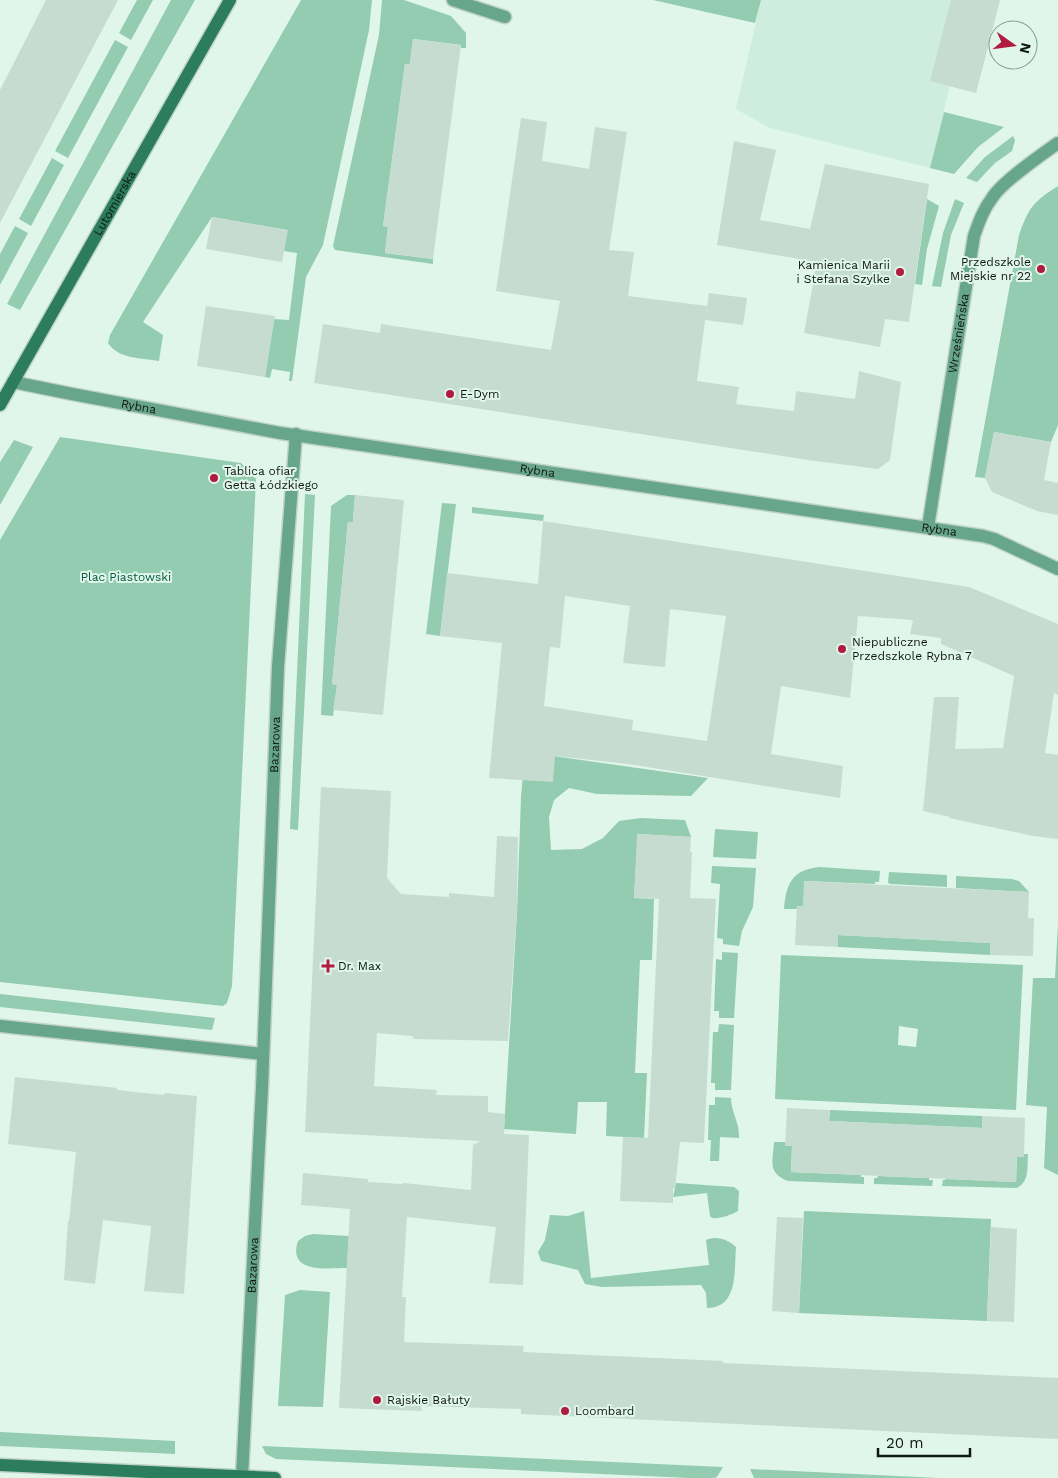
<svg xmlns="http://www.w3.org/2000/svg" width="1058" height="1478" viewBox="0 0 1058 1478" font-family="'Work Sans',sans-serif">
<style>
.built{fill:#cfedde}
.green{fill:#93ccb1;fill-rule:evenodd}
.building{fill:#c6dcd1;fill-rule:evenodd}
.lines{fill:none;stroke-linecap:round;stroke-linejoin:round}
.minor-casing{stroke:#bfd2c8;stroke-width:15}
.secondary-casing{stroke:#bfd2c8;stroke-width:15}
.minor{stroke:#67a68a;stroke-width:12}
.secondary{stroke:#2b7d5e;stroke-width:12}
.poi-dot{fill:#af1c40;stroke:#e0f6eb;stroke-width:2}
.labels{text-anchor:middle;stroke-width:4;stroke-linejoin:round;paint-order:stroke}
.street-label{font-size:12px;fill:#0f1713;stroke:#e0f6eb}
.poi-label{font-size:12px;fill:#0f1713;stroke:#e0f6eb;text-anchor:start}
.park-label{font-size:12px;fill:#04583e;stroke:#e0f6eb}
</style>
<rect width="100%" height="100%" fill="#e0f6eb"/>
<!-- built -->
<polygon class="built" points="761,0 1000,0 976,93 950,86 930,168 770,128 736,109"/>
<!-- green -->
<g class="green">
<polygon points="137,0 153,0 131,40 119,33"/>
<polygon points="171,0 195,0 20,310 7,304"/>
<path d="M 301,0 L 372,0 L 369,30 L 323,245 L 306,277 L 292,381 L 289,381 L 290,372 L 272,369 L 270,378 L 265,377 L 274,319 L 289,320 L 297,253 L 284,251 L 287,230 L 212,217 L 143,322 L 163,335 L 159,361 C 142,358 118,359 108,343 L 110,335 Z"/>
<polygon points="382,0 404,0 451,16 466,33 466,48 461,48 461,45 413,39 410,64 405,64 383,226 388,227 385,253 433,259 433,264 335,250 333,246 379,35"/>
<polygon points="653,0 761,0 755,23"/>
<polygon points="115,40 128,47 68,158 55,151"/>
<polygon points="944,112 1004,127 978,147 954,174 930,168"/>
<polygon points="1013,136 1015,140 1012,151 995,163 977,182 966,178 985,157"/>
<polygon points="52,158 64,165 31,226 19,219"/>
<path d="M 1058,186 L 1058,425 L 1051,442 L 994,432 L 985,478 L 975,477 L 1019,235 C 1029,207 1033,202 1058,186 Z"/>
<polygon points="927,199 939,206 927,249 922,285 915,284"/>
<polygon points="955,199 964,203 951,235 941,287 932,286 943,233"/>
<polygon points="15,226 28,233 0,285 0,254"/>
<polygon points="60,437 241,463 256,479 232,986 227,1003 223,1006 0,982 0,540"/>
<polygon points="14,440 33,447 0,505 0,462"/>
<polygon points="305,494 315,495 298,830 290,829"/>
<polygon points="347,495 355,495 353,522 348,522 332,684 337,685 333,716 321,715 331,506"/>
<polygon points="442,503 456,504 440,636 426,634"/>
<polygon points="472,507 544,515 543,521 472,513"/>
<polygon points="525,752 708,778 691,796 597,794 569,788 554,800 549,817 551,850 582,849 603,838 619,821 641,818 685,820 691,837 638,834 634,898 654,899 652,960 640,960 635,1073 647,1073 644,1138 606,1136 607,1102 578,1102 576,1134 504,1129 517,912 521,797"/>
<polygon points="715,829 758,832 756,859 713,857"/>
<polygon points="712,866 756,868 753,907 742,931 739,946 723,944 723,939 717,938 720,884 711,883"/>
<path d="M 819,867 L 880,871 L 879,882 L 875,882 L 875,884 L 805,881 L 803,906 L 797,906 L 797,909 L 784,909 C 786,884 792,870 819,867 Z"/>
<polygon points="889,872 947,875 947,887 891,884 888,883"/>
<polygon points="956,876 1012,879 1019,881 1029,892 956,888"/>
<polygon points="1058,924 1058,1175 1044,1168 1047,1107 1026,1105 1033,978 1055,978"/>
<polygon points="838,935 990,943 990,955 838,947"/>
<polygon points="722,952 738,953 734,1018 719,1018 719,1011 714,1011 716,959 722,960"/>
<path d="M 781,955 L 1023,965 L 1016,1110 L 775,1099 ZM 899,1026 L 918,1029 L 916,1047 L 898,1045 Z"/>
<polygon points="0,994 215,1018 212,1030 0,1007"/>
<polygon points="719,1024 734,1025 731,1090 715,1090 715,1083 711,1083 713,1032 718,1032"/>
<path d="M 715,1097 L 731,1098 C 731,1112 740,1123 739,1138 L 720,1137 L 719,1161 L 710,1161 L 711,1140 L 708,1140 L 709,1105 L 715,1105 Z"/>
<polygon points="830,1110 982,1116 982,1128 829,1121"/>
<path d="M 774,1142 L 786,1142 L 786,1146 L 792,1146 L 791,1172 L 861,1175 L 861,1177 L 864,1177 L 864,1184 L 788,1181 C 767,1173 773,1161 774,1142 Z"/>
<path d="M 1024,1154 L 1028,1154 C 1027,1166 1030,1183 1016,1188 L 942,1186 L 943,1180 L 945,1180 L 946,1179 L 1016,1182 L 1017,1157 Z"/>
<polygon points="878,1176 929,1178 929,1180 933,1180 932,1186 874,1184 874,1178 877,1178"/>
<path d="M 676,1183 L 734,1187 L 739,1191 L 738,1211 C 731,1215 720,1219 712,1218 L 710,1216 L 707,1193 L 673,1197 Z"/>
<path d="M 584,1211 L 591,1278 L 709,1265 L 706,1240 C 717,1235 729,1240 736,1247 C 734,1269 739,1308 707,1308 L 706,1293 L 701,1285 L 602,1287 L 585,1284 L 578,1270 L 541,1261 L 538,1252 L 545,1240 L 550,1215 L 568,1216 Z"/>
<polygon points="804,1211 991,1219 987,1321 799,1313"/>
<path d="M 313,1234 L 349,1236 L 347,1268 C 328,1268 287,1274 298,1241 L 305,1236 Z"/>
<polygon points="300,1290 330,1292 323,1407 278,1406 285,1295"/>
<polygon points="0,1432 175,1441 175,1454 0,1446"/>
<polygon points="262,1446 723,1467 717,1477 714,1478 689,1478 276,1459 266,1454"/>
<polygon points="750,1469 939,1478 754,1478"/>
</g>
<!-- building -->
<g class="building">
<polygon points="46,0 118,0 0,223 0,90"/>
<polygon points="951,0 1000,0 976,93 930,81"/>
<polygon points="413,39 461,45 433,259 385,253 388,227 383,226 405,64 410,64"/>
<polygon points="521,118 547,122 542,161 589,169 595,127 627,132 609,250 634,252 628,296 707,306 697,381 739,387 736,404 794,411 796,391 855,399 859,371 901,382 890,460 878,469 808,460 314,383 323,324 380,333 381,324 551,350 560,301 496,291"/>
<polygon points="734,141 776,150 760,220 810,229 825,164 929,184 909,322 885,319 880,347 804,333 817,262 717,245"/>
<polygon points="212,217 288,230 282,262 206,249"/>
<polygon points="709,293 747,298 743,325 705,320"/>
<polygon points="206,306 275,316 265,377 197,366"/>
<polygon points="994,432 1051,442 1044,480 1058,483 1058,515 1037,511 992,492 985,478"/>
<polygon points="355,495 404,500 383,715 333,710 337,685 332,684 348,522 353,522"/>
<path d="M 543,521 L 969,587 L 1058,624 L 1058,695 L 1054,693 L 1045,753 L 1058,755 L 1058,839 L 1033,836 L 949,818 L 950,817 L 923,811 L 934,697 L 959,697 L 955,749 L 1003,748 L 1014,676 L 941,644 L 941,638 L 910,634 L 913,620 L 858,616 L 850,698 L 781,686 L 771,754 L 843,766 L 840,798 L 628,764 L 555,756 L 553,782 L 489,778 L 502,643 L 440,636 L 447,573 L 538,584 ZM 565,596 L 630,606 L 623,663 L 665,667 L 670,609 L 726,616 L 707,741 L 632,730 L 633,720 L 544,706 L 550,647 L 560,648 Z"/>
<polygon points="321,787 391,791 387,878 401,894 449,897 449,893 494,897 497,836 518,837 517,910 508,1041 414,1039 412,1036 377,1033 374,1086 437,1090 436,1095 488,1096 488,1112 505,1114 504,1134 529,1135 523,1285 489,1283 496,1227 407,1217 402,1297 406,1297 404,1342 524,1346 523,1352 723,1361 723,1363 1058,1378 1058,1439 521,1414 521,1409 421,1406 422,1411 339,1408 350,1209 301,1205 303,1173 368,1179 368,1182 402,1184 404,1183 471,1190 473,1145 480,1141 305,1132"/>
<polygon points="637,834 691,837 690,852 692,852 690,898 716,899 704,1143 680,1142 675,1188 673,1188 673,1203 620,1201 623,1137 648,1138 659,899 634,898"/>
<polygon points="804,881 1029,892 1028,918 1034,918 1033,956 990,955 990,943 838,935 838,947 795,945 797,906 803,906"/>
<polygon points="15,1077 117,1088 117,1090 164,1095 165,1093 197,1096 184,1294 144,1291 151,1226 103,1220 95,1284 64,1280 68,1221 69,1221 76,1152 8,1144"/>
<polygon points="787,1108 830,1110 829,1121 982,1128 982,1116 1025,1118 1024,1157 1017,1157 1016,1182 791,1172 792,1146 785,1146"/>
<polygon points="777,1217 803,1218 799,1313 772,1311"/>
<polygon points="991,1227 1017,1229 1014,1322 987,1321"/>
</g>
<g class="lines">
<!-- minor casing -->
<g class="minor-casing">
<g id="minor">
<polyline points="453,0 505,17"/>
<path id="s1" d="M 13,382 L 72,394 L 280,433 L 983,536 L 994,539 L 1058,569"/>
<path id="s2" d="M 928,527 L 974,236 C 979,222 983,210 992,198 C 1003,181 1041,155 1058,143"/>
<polyline points="0,1026 263,1054"/>
<path id="s3" d="M 242,1476 L 262,1088 L 278,667 L 296,434"/>
</g>
</g>
<!-- secondary casing -->
<g class="secondary-casing">
<g id="secondary">
<path id="s4" d="M 0,405 L 230,0"/>
<polyline points="0,1465 275,1478"/>
</g>
</g>
<!-- minor -->
<use href="#minor" class="minor"/>
<!-- secondary -->
<use href="#secondary" class="secondary"/>
</g>
<!-- markers -->
<g class="poi-dot">
<circle cx="1041" cy="269" r="5"/>
<circle cx="900" cy="272" r="5"/>
<circle cx="450" cy="394" r="5"/>
<circle cx="214" cy="478" r="5"/>
<circle cx="842" cy="649" r="5"/>
<path d="M325.5 958.5h5v5h5v5h-5v5h-5v-5h-5v-5h5z"/>
<circle cx="377" cy="1400" r="5"/>
<circle cx="565" cy="1411" r="5"/>
</g>
<g class="labels">
<!-- street labels -->
<g class="street-label">
<text dy="4" stroke="none"><textPath href="#s4" startOffset="232">Lutomierska</textPath></text>
<text dy="4" stroke="none"><textPath href="#s2" startOffset="196">Wrześnieńska</textPath></text>
<text dy="4" stroke="none"><textPath href="#s1" startOffset="128">Rybna</textPath></text>
<text dy="4" stroke="none"><textPath href="#s1" startOffset="532">Rybna</textPath></text>
<text dy="4" stroke="none"><textPath href="#s1" startOffset="938">Rybna</textPath></text>
<text dy="4" stroke="none"><textPath href="#s3" startOffset="732">Bazarowa</textPath></text>
<text dy="4" stroke="none"><textPath href="#s3" startOffset="211">Bazarowa</textPath></text>
</g>
<!-- poi labels -->
<g class="poi-label">
<text x="1031" y="266" text-anchor="end">Przedszkole<tspan x="1031" dy="14">Miejskie nr 22</tspan></text>
<text x="890" y="269" text-anchor="end">Kamienica Marii<tspan x="890" dy="14">i Stefana Szylke</tspan></text>
<text x="460" y="398">E-Dym</text>
<text x="224" y="475">Tablica ofiar<tspan x="224" dy="14">Getta Łódzkiego</tspan></text>
<text x="852" y="646">Niepubliczne<tspan x="852" dy="14">Przedszkole Rybna 7</tspan></text>
<text x="338" y="970">Dr. Max</text>
<text x="387" y="1404">Rajskie Bałuty</text>
<text x="575" y="1415">Loombard</text>
</g>
<!-- park labels -->
<g class="park-label">
<text x="126" y="581">Plac Piastowski</text>
</g>
</g>
<!-- north arrow -->
<g transform="translate(1013 45) rotate(104)"><circle r="24" fill="#e0f6eb" stroke="#8c9d95"/>
<path d="M0-4L9 19L0 12L-9 19Z" fill="#af1c40"/>
<text y="-8" font-size="14" font-weight="bold" text-anchor="middle" fill="#0f1713">N</text>
</g>
<!-- scale -->
<path d="M878 1448v8h92v-8" fill="none" stroke="#0f1713" stroke-width="2.5"/>
<text x="886" y="1448" font-size="15" fill="#0f1713" stroke="#e0f6eb" stroke-width="4" paint-order="stroke">20 m</text>
</svg>
